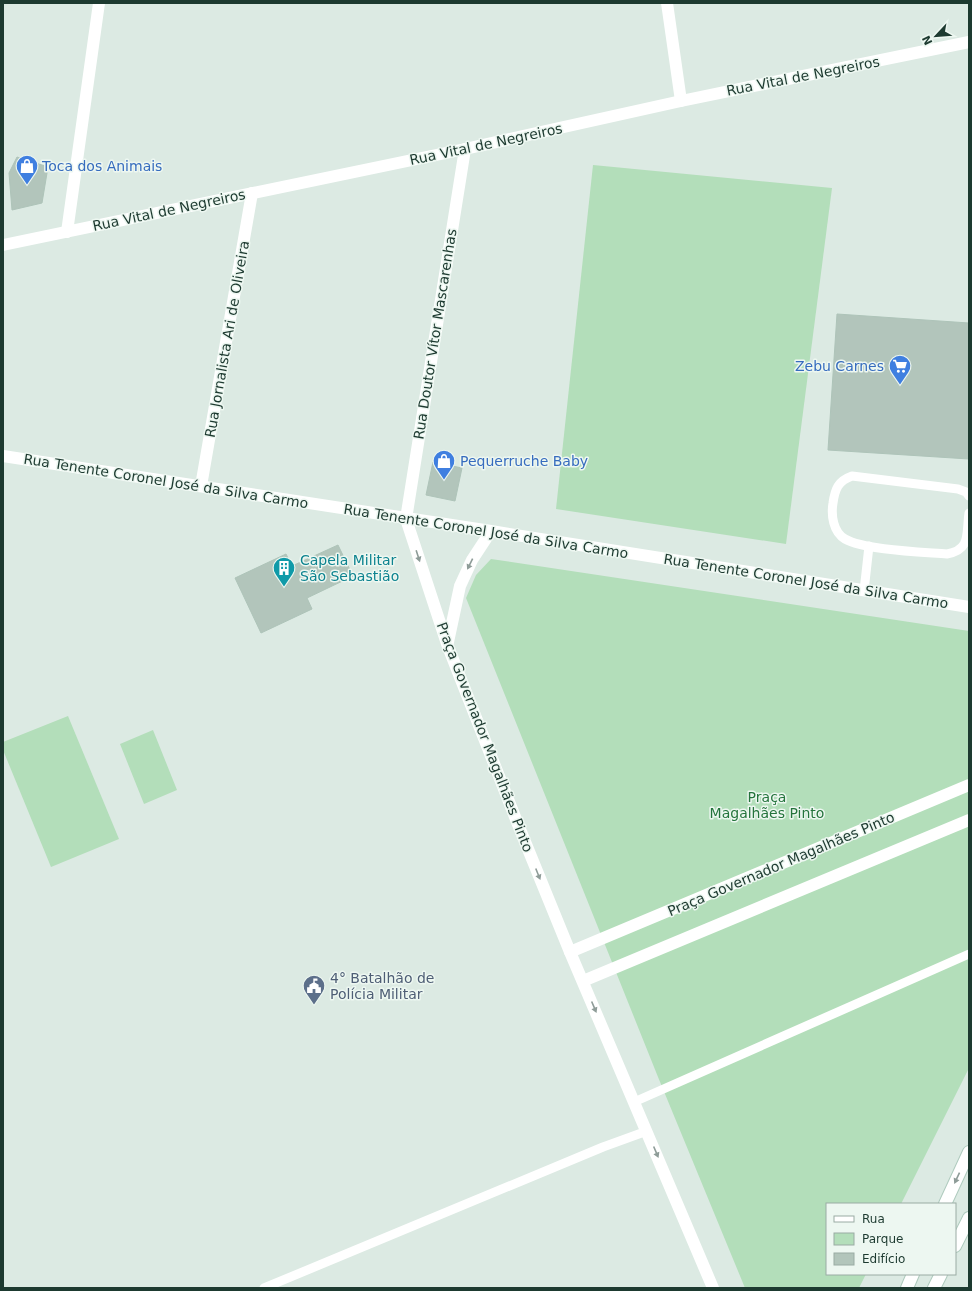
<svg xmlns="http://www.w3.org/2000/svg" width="972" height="1291" viewBox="0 0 972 1291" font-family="'DejaVu Sans',sans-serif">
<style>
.green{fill:#b3deba}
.building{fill:#b2c5bb;stroke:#aec4b9}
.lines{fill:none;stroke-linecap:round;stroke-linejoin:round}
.secondary-casing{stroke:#afcbbe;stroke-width:14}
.lane{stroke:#fff;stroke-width:9}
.street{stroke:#fff;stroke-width:12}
.secondary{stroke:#fff;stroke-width:12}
.oneway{fill:#8e9c98}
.labels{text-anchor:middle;stroke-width:3;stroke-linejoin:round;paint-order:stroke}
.street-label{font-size:14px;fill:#1d3a30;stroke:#edf7f1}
.shop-label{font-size:14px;fill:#366cbe;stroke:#edf7f1;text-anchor:start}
.culture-label{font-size:14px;fill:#0d838f;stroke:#edf7f1;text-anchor:start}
.park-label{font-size:14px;fill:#24743c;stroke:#edf7f1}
.service-label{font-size:14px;fill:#4e5e75;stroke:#edf7f1;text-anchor:start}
</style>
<rect width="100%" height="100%" fill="#dceae3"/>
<!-- green -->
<g class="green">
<polygon points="593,165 832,188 786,544 556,509"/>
<polygon points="491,559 969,631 969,1068 901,1204 827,1204 827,1274 866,1274 859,1288 745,1288 658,1077 466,598 476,575"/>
<polygon points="68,716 119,839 51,867 3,750 3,742"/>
<polygon points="153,730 177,790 144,804 120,744"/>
</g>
<!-- building -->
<g class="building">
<polygon points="17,157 48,167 42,203 12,210 9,173"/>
<polygon points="837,314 969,323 969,459 828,450"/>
<polygon points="433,462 462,468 455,501 426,495"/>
<polygon points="338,545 353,576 307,598 312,609 261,633 235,578 286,554 292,566"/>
</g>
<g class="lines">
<!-- secondary casing -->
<g class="secondary-casing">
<g id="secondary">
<polyline points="945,1204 969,1152"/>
<polyline points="955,1246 969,1218"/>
<polyline points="907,1288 913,1274"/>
<polyline points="934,1288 941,1274"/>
</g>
</g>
<!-- lane -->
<g class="lane">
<path d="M 969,496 L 966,492 L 958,489 L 852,476 C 838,481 835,489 833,503 C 831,515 833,532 845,539 C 864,550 923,552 947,554 C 971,550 966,534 969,513"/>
<polyline points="864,591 869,546"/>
<polyline points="634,1102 969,954"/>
<polyline points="264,1288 603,1147 647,1131"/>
</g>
<!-- street -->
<g class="street">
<polyline points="667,3 681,101"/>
<polyline points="465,149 406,519 447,644 517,822 570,952 713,1288"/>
<polyline points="67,232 99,3"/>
<polyline points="3,245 465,149 681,101 969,42"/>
<polyline points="3,456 491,531 969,607"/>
<polyline points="201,486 252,193"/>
<polyline points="448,642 460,586 472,560 491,531"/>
<polyline points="570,952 969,785"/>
<polyline points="583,981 969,820"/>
</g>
<!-- secondary -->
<use href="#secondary" class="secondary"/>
</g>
<!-- one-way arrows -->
<defs><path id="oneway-solid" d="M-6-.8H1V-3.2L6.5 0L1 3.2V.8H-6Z"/></defs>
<g class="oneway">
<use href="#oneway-solid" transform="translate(418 556) rotate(72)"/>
<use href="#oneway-solid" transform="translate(470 564) rotate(116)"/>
<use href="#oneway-solid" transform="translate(538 874) rotate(68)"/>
<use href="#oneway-solid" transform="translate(594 1007) rotate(67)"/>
<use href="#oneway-solid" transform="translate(656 1152) rotate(67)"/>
<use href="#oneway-solid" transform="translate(957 1178) rotate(115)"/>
</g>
<!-- icons -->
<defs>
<g id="shop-pin" transform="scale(1.15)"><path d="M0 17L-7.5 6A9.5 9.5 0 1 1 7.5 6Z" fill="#3f7fe0" stroke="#edf7f1"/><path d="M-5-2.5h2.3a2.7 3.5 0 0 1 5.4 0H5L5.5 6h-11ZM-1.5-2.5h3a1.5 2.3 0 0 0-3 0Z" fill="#fff"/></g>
<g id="supermarket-pin" transform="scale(1.15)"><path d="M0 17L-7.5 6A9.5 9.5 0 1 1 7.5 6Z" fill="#3f7fe0" stroke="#edf7f1"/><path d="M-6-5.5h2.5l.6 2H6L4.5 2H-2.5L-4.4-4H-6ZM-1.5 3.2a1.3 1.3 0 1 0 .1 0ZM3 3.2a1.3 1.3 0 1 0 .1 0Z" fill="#fff"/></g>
<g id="building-pin" transform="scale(1.15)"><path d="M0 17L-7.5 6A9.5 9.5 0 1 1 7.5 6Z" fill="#0f9aa8" stroke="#edf7f1"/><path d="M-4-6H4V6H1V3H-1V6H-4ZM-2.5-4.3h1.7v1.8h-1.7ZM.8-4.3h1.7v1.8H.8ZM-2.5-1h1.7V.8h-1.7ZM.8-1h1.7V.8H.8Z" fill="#fff"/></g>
<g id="civic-pin" transform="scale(1.15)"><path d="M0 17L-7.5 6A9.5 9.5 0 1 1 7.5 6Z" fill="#5c6f8a" stroke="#edf7f1"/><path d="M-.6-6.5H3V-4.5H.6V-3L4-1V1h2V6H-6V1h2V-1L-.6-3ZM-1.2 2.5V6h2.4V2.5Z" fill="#fff"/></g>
</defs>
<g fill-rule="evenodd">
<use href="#shop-pin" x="27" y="166"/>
<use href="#supermarket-pin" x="900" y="366"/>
<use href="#shop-pin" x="444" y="461"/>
<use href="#building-pin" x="284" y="568"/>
<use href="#civic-pin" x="314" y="986"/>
</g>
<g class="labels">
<!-- street labels -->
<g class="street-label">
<text transform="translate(803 76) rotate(-11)" y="5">Rua Vital de Negreiros</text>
<text transform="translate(486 144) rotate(-12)" y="5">Rua Vital de Negreiros</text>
<text transform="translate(169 210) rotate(-12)" y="5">Rua Vital de Negreiros</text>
<text transform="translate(435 334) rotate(-81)" y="5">Rua Doutor Vítor Mascarenhas</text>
<text transform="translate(227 339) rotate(-80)" y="5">Rua Jornalista Ari de Oliveira</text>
<text transform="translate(166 481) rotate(9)" y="5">Rua Tenente Coronel José da Silva Carmo</text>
<text transform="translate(486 531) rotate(9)" y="5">Rua Tenente Coronel José da Silva Carmo</text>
<text transform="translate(806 581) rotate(9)" y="5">Rua Tenente Coronel José da Silva Carmo</text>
<text transform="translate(485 737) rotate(69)" y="5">Praça Governador Magalhães Pinto</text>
<text transform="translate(781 864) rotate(-23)" y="5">Praça Governador Magalhães Pinto</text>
</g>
<!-- shop labels -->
<g class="shop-label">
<text x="42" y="171">Toca dos Animais</text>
<text x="884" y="371" text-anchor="end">Zebu Carnes</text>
<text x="460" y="466">Pequerruche Baby</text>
</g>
<!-- culture labels -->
<g class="culture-label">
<text x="300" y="565">Capela Militar<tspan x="300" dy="16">São Sebastião</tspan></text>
</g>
<!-- park labels -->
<g class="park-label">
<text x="767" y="802">Praça<tspan x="767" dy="16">Magalhães Pinto</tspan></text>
</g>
<!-- service labels -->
<g class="service-label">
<text x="330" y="983">4° Batalhão de<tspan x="330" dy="16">Polícia Militar</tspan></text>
</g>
</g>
<!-- border -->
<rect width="972" height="1291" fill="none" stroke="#1d3a30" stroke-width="8"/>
<!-- legend -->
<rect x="826" y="1203" width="130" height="72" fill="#edf7f1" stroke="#9aaba4"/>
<rect x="834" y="1216" width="20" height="6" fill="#ffffff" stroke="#9aaba4"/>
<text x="862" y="1223" font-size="12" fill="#1d3a30">Rua</text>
<rect x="834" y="1233" width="20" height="12" fill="#b3deba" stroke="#9aaba4"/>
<text x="862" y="1243" font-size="12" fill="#1d3a30">Parque</text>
<rect x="834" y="1253" width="20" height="12" fill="#b2c5bb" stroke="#9aaba4"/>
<text x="862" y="1263" font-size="12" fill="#1d3a30">Edifício</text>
<!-- north arrow -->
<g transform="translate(936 36) rotate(244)" stroke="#edf7f1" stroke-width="3" paint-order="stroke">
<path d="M0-3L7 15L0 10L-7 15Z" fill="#1d3a30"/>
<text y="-6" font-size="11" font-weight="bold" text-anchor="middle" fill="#1d3a30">N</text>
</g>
</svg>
